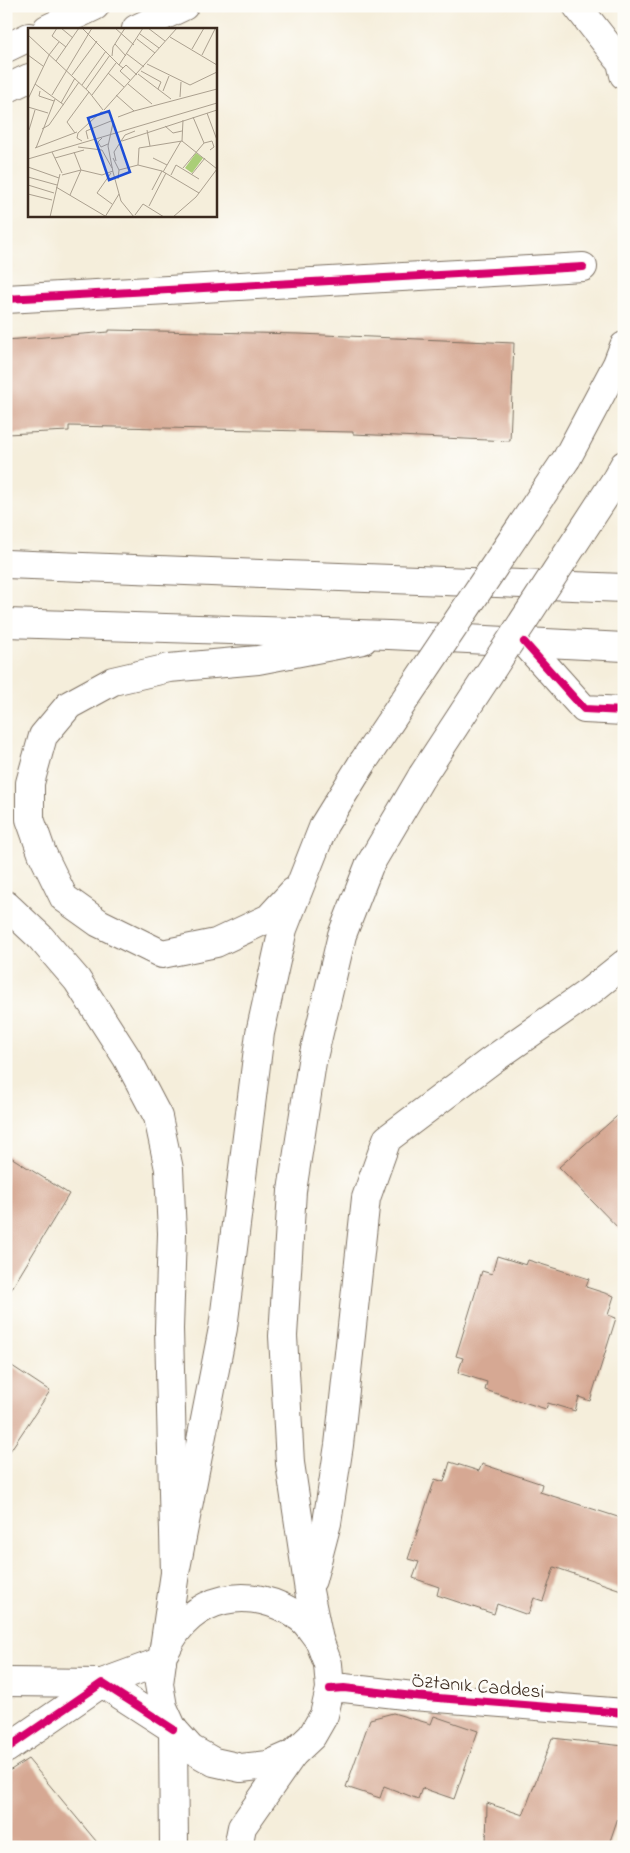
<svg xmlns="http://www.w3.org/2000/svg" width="630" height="1853" viewBox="0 0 630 1853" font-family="'Indie Flower',sans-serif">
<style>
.building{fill:#d6a893}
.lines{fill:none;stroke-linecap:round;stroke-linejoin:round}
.street-casing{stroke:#7c6f60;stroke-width:30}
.primary-casing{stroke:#7c6f60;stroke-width:30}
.highway-casing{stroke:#7c6f60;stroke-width:30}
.street{stroke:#fff;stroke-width:28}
.primary{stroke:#fff;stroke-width:28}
.highway{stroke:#fff;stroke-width:28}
.primary-bridge-casing{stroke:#7c6f60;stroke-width:30;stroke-linecap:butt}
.primary-bridge{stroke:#fff;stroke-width:28}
.cycleway-casing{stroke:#fdfcf7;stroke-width:11}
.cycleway{stroke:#d6006c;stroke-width:8}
.labels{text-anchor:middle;stroke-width:5;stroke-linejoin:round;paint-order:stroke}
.street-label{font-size:20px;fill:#3b2a1e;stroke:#fdfcf7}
.inset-road{fill:none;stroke:#aba08f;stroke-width:1}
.view{fill:#1d4ed8;fill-opacity:0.15;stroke:#1d4ed8;stroke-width:2.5}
.inset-edge{fill:none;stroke:#3b2a1e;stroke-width:2.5}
</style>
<rect width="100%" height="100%" fill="#fdfcf7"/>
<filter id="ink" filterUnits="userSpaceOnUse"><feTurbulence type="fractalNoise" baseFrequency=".02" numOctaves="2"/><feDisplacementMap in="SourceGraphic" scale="10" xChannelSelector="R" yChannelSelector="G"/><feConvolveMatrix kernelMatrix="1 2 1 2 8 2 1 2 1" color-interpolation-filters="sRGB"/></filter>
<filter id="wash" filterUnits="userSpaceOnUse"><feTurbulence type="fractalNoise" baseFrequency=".0096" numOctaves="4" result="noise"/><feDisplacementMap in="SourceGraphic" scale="20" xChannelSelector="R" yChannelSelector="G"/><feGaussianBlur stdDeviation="1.12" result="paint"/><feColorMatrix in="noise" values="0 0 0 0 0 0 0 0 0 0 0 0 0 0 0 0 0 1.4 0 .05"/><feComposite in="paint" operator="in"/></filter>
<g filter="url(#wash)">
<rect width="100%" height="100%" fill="#f5eedb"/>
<g id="blocks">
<!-- building -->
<g class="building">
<polygon points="109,330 300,334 514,343 510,441 353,434 353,432 69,426 69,431 6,434 6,340 109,332"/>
<polygon points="624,1110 624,1234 559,1167"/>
<polygon points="6,1154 69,1194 6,1298"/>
<polygon points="497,1256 526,1265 528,1260 589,1279 586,1287 614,1296 608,1315 616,1318 590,1401 579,1397 575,1411 548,1403 546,1409 485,1390 487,1382 458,1373 463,1358 456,1356 482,1271 492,1274"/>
<polygon points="6,1362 50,1391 6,1457"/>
<polygon points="450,1462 479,1471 482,1464 542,1484 540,1492 624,1519 624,1591 554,1567 543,1601 534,1598 528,1615 497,1604 494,1614 437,1595 439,1587 413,1578 419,1562 408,1559 435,1479 444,1482"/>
<polygon points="393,1713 431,1724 434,1716 478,1731 454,1799 422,1788 418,1799 384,1786 380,1798 346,1787 370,1719"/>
<polygon points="552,1738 624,1746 624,1800 608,1847 486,1847 487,1803 523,1815"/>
<polygon points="28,1759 101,1847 6,1847 6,1773"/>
</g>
</g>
</g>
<g filter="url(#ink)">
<use href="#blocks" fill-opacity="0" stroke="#7c6f60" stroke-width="1"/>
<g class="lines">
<!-- street casing -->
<g class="street-casing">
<g id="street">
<polyline points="6,299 583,267"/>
<polyline points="524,642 584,709 624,711"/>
<polyline points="6,1682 102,1683 162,1661"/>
<polyline points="330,1689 344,1688 413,1696 624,1713"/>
<polyline points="6,1749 102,1683 173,1729"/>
</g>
</g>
<!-- primary casing -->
<g class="primary-casing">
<g id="primary">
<polyline points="577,6 621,62 624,75"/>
<polyline points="47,29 95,6"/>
<polyline points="136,29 184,6"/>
<polyline points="6,48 29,37"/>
<polyline points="6,89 29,78"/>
<polyline points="567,458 617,364 624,346"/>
<polyline points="615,481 624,465"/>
<polyline points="363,762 324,825 283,929 260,1033 223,1328 175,1573 162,1661 159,1684 163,1707 173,1729 191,1749 214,1762 241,1768 268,1765 293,1754 312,1736 324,1715 330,1689 328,1664 319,1640 309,1591 290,1463 283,1336 292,1191 312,1062 342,935 369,866 422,776"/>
<polyline points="293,892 269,918 216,943 162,954 99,923 64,898 42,853 30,819 30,783 43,736 69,705 113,681 169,668 258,660 363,640"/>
<polyline points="312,1580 327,1523 339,1445 366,1198 387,1139 492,1060 589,992 624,964"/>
<path d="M 166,1650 C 190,1595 252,1583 299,1617 C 307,1622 313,1633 319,1640"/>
<polyline points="173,1729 174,1847"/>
<polyline points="238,1847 242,1827 293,1754"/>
</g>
</g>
<!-- highway casing -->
<g class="highway-casing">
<g id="highway">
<polyline points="6,564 624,588"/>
<polyline points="6,623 389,635 624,647"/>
<polyline points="6,905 40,937 77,980 127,1058 158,1117 169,1169 172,1233 169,1329 175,1573"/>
</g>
</g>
<!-- street -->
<use href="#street" class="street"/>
<!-- primary -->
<use href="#primary" class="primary"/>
<!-- highway -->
<use href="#highway" class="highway"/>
<!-- primary-bridge casing -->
<g class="primary-bridge-casing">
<g id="primary-bridge">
<polyline points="363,762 567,458"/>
<polyline points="422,776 615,481"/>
</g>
</g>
<!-- primary-bridge -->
<use href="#primary-bridge" class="primary-bridge"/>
<!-- cycleway casing -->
<g class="cycleway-casing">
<g id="cycleway">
<polyline points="6,299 583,267"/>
<polyline points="524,642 584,709 624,711"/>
<polyline points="330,1689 344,1688 413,1696 624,1713"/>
<polyline points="6,1749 102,1683 173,1729"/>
</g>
</g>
<!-- cycleway -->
<use href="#cycleway" class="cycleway"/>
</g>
</g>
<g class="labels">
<!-- street labels -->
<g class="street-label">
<text transform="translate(478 1685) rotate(5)" y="7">Öztanık Caddesi</text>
</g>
</g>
<!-- overview -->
<g transform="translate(28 28)">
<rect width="189" height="189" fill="#f5eedb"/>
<path d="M 168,125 L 175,130 L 164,145 L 157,140 Z" fill="#aace77"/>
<path class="inset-road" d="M 29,0 L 24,8 L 38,19M 33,0 L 45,10M 54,0 L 91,37M 87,0 L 106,17M 120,0 L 137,13M 112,6 L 131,20M 0,7 L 61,64 L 75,82M 142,9 L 189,37M 109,11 L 127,25M 87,16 L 98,28M 164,21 L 176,0M 99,26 L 116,39M 0,27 L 15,38M 174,27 L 187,1M 84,28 L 85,19 L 97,0M 28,33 L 51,0M 119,36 L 162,57M 91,37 L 115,0M 91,37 L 95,40 L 98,37 L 109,47M 95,40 L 92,43 L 102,52M 113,43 L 133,54 L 130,61M 80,45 L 96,59M 110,46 L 143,71M 44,47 L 69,13M 7,56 L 36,77M 100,56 L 124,76M 54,57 L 78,23M 162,57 L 189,44M 58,61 L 82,27M 12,63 L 11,68 L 26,73M 135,63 L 141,48M 24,67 L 64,0M 64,67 L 88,35M 88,67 L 106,83 L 189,61M 152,69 L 153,54M 0,71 L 21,27 L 31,14M 33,75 L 47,50M 0,79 L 20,85M 76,82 L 149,0M 179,85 L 189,112M 90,89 L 106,83M 165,89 L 176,115M 137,98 L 145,105 L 154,103M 14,101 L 21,97 L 51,54M 1,102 L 7,82M 119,102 L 122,118M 47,105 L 39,94 L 61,64M 74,110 L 70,114 L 73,119 L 80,116M 60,111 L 58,103 L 83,93M 54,113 L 49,110 L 50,105 L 73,84 L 82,85 L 85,95 L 80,118 L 85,144 L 93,173 L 106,189M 94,113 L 189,82M 154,113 L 189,141M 154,113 L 155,92M 176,115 L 184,113 L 186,119 L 182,122M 50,119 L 74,122 L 84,140M 7,120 L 49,104M 8,120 L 27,71M 24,124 L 34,145M 27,130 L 56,122M 85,130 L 91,142 L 90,151M 125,130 L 139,137M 0,131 L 189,75M 88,133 L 86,124 L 97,107 L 107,103M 110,137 L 111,120 L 154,113M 0,139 L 31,150M 155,140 L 176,115M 91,142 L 110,137 L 134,143 L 171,165M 135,144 L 153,113M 83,145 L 69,165 L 84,176M 164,146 L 177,130M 34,147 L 53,142 L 74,147 L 85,143M 143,147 L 148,137 L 171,151M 0,149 L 29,157M 0,157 L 26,165M 28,159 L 77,188M 124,162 L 134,143M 0,166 L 24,172M 42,167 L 53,142 L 46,124M 121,178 L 138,145M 107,187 L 115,176 L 136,189M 22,189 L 32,146M 77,189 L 91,166M 145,189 L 168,169 L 189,141"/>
<path class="view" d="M 81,83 L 102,144 L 81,152 L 60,90 Z"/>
<rect width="189" height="189" class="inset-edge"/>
</g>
<!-- margin -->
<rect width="630" height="1853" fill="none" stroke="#fdfcf7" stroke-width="25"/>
</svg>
